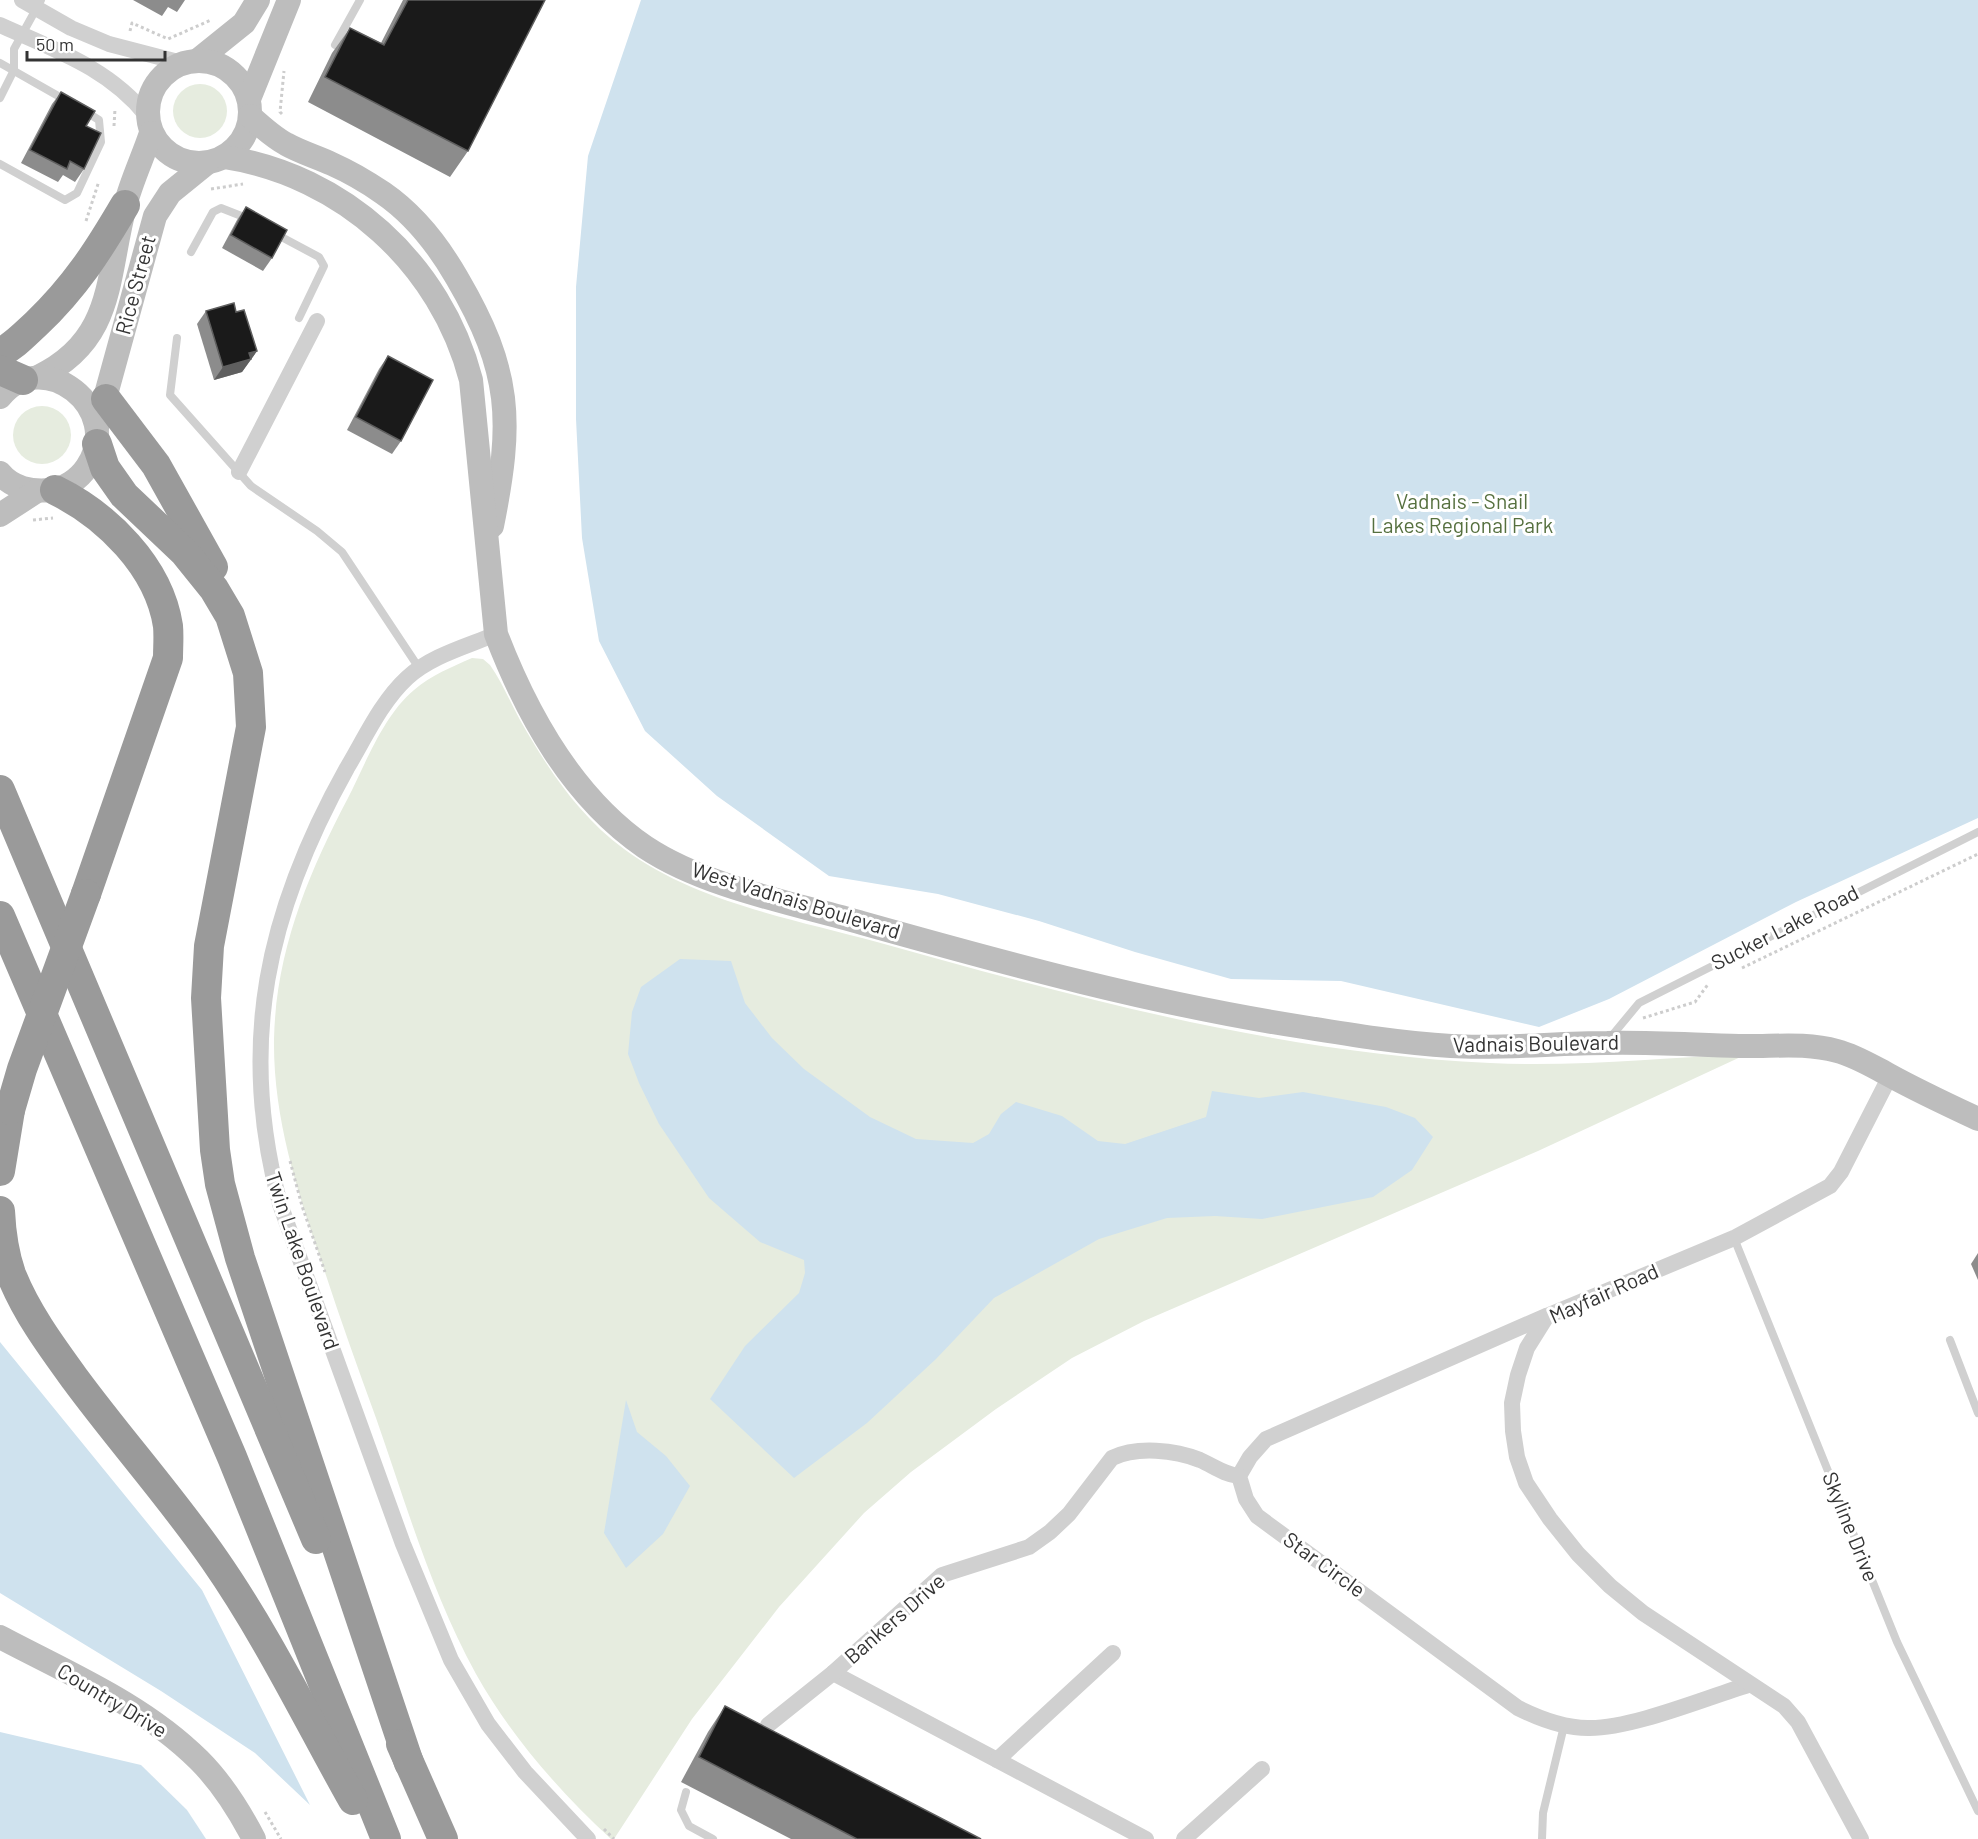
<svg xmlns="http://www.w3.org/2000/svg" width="1978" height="1839" viewBox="0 0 1978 1839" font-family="Barlow,sans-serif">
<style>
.green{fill:#e6ecdf}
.water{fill:#cfe2ee}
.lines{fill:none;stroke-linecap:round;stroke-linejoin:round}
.path{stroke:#cdcdcd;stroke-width:3;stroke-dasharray:3 3;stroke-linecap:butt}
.lane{stroke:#d0d0d0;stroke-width:8}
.street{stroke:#d0d0d0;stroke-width:16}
.secondary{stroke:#bdbdbd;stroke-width:24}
.highway{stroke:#9a9a9a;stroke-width:30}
.highway-bridge{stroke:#9a9a9a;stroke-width:30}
.wall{fill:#8c8c8c}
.shaded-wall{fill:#5f5f5f}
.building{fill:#1a1a1a;stroke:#5f5f5f;stroke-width:1.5}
.labels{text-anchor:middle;stroke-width:6;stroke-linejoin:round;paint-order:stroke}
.street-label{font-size:21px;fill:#333;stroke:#fff}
.park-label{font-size:21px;fill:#56703f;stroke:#fff}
</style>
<rect width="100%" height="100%" fill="#fff"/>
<!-- green -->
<g class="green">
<circle cx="200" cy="111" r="27"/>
<circle cx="42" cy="435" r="29"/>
<path d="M 472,658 L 483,659 L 490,665 C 502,682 510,702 520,720 C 548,769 578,815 624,849 C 695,902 793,919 877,942 C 1077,998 1281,1053 1490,1063 C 1575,1067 1662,1058 1747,1054 L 1538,1151 L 1144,1321 L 1072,1358 L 996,1409 L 911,1472 L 864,1513 L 779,1607 L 692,1719 L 614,1839 L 611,1839 C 559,1791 510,1735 476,1674 C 432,1594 406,1504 376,1418 C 357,1366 338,1313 321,1260 C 296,1188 273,1116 274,1039 C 276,951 308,874 348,798 C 366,763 383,716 414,690 C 431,675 452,667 472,658 Z"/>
</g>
<!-- water -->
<g class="water">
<polygon points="641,0 1978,0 1978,818 1796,902 1609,999 1539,1027 1341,981 1231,979 1135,952 1039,921 938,894 829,876 717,796 645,731 599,641 582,538 576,419 576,287 588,156"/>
<polygon points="680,959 731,961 745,1003 772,1038 804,1069 870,1117 916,1139 973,1143 989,1134 1001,1114 1016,1102 1062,1116 1098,1141 1125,1144 1206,1117 1212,1091 1259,1098 1303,1092 1386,1107 1415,1118 1433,1137 1412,1170 1373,1197 1262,1219 1215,1216 1167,1218 1099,1239 994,1298 936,1359 867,1423 794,1478 710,1399 745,1346 799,1293 805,1273 804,1260 760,1242 709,1198 659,1124 639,1083 628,1054 632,1012 641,987"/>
<polygon points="0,1342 202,1590 310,1805 255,1753 161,1691 0,1593"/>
<polygon points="626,1400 637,1432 666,1456 690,1486 663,1534 626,1568 604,1533"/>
<polygon points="0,1732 141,1765 187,1810 206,1839 0,1839"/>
</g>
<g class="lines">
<!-- path -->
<g class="path">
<polyline points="130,31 132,23 168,39 211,20"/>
<polyline points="282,114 280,112 284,71"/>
<polyline points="114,126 115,109"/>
<polyline points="211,189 243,184"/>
<polyline points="86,221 99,181"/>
<polyline points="33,520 53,518"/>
<polyline points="1742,968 1978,854"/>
<polyline points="1643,1018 1695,1002 1709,983"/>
<polyline points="290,1161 302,1206 325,1272"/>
<polyline points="265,1812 281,1839"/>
<polyline points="604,1829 614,1839"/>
</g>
<!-- lane -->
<g class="lane">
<polyline points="335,45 360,0"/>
<polyline points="0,63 67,101"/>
<polyline points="0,98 14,70 14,49 41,0"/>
<polyline points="0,164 65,200 77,193 101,142 99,120 83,110"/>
<polyline points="274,233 319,257 324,266 299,318"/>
<polyline points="191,252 213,212 221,208 249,219"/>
<polyline points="177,338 170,395 251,486 317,531 342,552 419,668"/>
<polyline points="1610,1038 1639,1003 1978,832"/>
<polyline points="1734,1238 1897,1642 1978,1811"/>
<polyline points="1950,1340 1978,1413"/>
<polyline points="686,1792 681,1810 689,1826 713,1839"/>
<polyline points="1542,1839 1543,1813 1564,1726"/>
</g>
<!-- street -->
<g class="street">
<polyline points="22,0 71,28 109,44 182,63"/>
<path d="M 0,25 C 55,50 109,68 147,116"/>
<polyline points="239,472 317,321"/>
<path d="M 496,634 C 468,646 430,656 407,678 C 381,702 365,738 347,768 C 267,911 237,1044 280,1204 L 403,1544 L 451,1660 L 488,1724 L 525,1772 L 588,1839"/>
<path d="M 1546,1316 L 1266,1439 L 1250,1457 L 1239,1476 L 1246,1499 L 1257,1516 L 1518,1708 C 1540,1719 1563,1728 1588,1728 C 1631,1729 1705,1698 1748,1685"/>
<polyline points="833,1673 1146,1839"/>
<path d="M 768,1725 L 833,1673 L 942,1575 L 1029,1547 L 1050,1532 L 1069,1514 L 1112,1458 C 1137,1446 1175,1450 1200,1460 C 1214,1466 1223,1474 1239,1476"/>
<polyline points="997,1760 1113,1653"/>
<polyline points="1184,1839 1262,1769"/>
<polyline points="1861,1839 1798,1722 1784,1706 1643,1613 1610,1586 1578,1554 1550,1519 1526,1483 1517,1457 1513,1431 1512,1403 1518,1375 1527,1348 1547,1316 1734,1238 1830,1186 1841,1172 1890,1076"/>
</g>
<!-- secondary -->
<g class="secondary">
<polyline points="198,60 244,23 258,0"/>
<circle cx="199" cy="112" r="51"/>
<polyline points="249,99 289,0"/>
<path d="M 250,116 C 261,126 273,137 286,144 C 300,152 317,157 332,164 C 350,172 367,182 383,193 C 415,215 438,245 457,278 C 512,372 513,421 492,526"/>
<path d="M 224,157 C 343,175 441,264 471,380 L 496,634 C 527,715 572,797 645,847 C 705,887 793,903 862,923 C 1008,964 1153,1004 1303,1027 C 1352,1035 1401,1043 1451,1046 C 1503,1049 1555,1043 1607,1043 C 1651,1042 1695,1045 1739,1046 C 1772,1047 1804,1042 1837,1051 C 1856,1056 1872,1066 1889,1075 C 1918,1091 1948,1105 1978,1119"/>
<path d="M 38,377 C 115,340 106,278 125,206 C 131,182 143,157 151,133"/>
<path d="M 0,397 C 42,344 126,409 87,467 C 79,479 65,489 50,490 C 32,492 12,488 0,473"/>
<polyline points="97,427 155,216 170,193 207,163"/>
<polyline points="0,515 37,491"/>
<path d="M 0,1637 C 68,1673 144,1705 199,1760 C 221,1782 240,1812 254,1839"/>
</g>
<!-- highway -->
<g class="highway">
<path d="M 0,353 C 14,346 24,335 36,324 C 75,287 98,251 125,205"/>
<polyline points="0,370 23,380"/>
<polyline points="106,399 156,465 213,567"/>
<polyline points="97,444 105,468 124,495 185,553 214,589 230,616 248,673 251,727 209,946 206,998 215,1150 220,1184 240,1258 409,1763"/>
<path d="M 55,490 C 106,515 159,566 168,626 C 169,636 168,648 168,658 L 86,894"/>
<polyline points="0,790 316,1539"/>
<polyline points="0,916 232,1457 386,1839"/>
<polyline points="0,1171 10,1110"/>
<path d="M 0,1211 C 1,1232 4,1254 11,1274 C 26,1312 51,1346 75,1379 C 120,1440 171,1497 214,1559 C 267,1635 308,1720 353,1800"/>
<polyline points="401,1744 443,1839"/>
</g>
<!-- highway-bridge -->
<polyline class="highway-bridge" points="10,1110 22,1069 86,894"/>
</g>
<!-- wall -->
<g class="wall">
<polygon points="133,0 185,0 177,12 168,7 162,16"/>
<polygon points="403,0 545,0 468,151 450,177 308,102 332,53 350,28 381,43"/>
<polygon points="61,92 86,126 84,169 75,182 63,175 58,182 21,163 52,104"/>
<polygon points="246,207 272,258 263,271 222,248 237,220"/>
<polygon points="206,311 236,312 257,351 242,372 214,380 197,324"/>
<polygon points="388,356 401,441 392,454 347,430 379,369"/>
<polygon points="1978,1253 1978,1280 1971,1264"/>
<polygon points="725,1706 981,1839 791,1839 681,1782 708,1732"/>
</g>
<!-- shaded-wall -->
<polygon class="shaded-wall" points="257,351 242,372 214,380 223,367 249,353"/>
<!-- building -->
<g class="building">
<polygon points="408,0 545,0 468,151 325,77 350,28 384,45"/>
<polygon points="61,92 95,111 86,126 101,133 84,169 70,161 67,169 30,150"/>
<polygon points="246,207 287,230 272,258 231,235"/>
<polygon points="234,303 236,312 244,310 257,351 249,353 251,359 223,367 206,311"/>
<polygon points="388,356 433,380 401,441 356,417"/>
<polygon points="725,1706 981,1839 857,1839 699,1757"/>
</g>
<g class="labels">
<!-- street labels -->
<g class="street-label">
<text transform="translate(136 285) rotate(-75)" y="7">Rice Street</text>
<text transform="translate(796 901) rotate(17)" y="7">West Vadnais Boulevard</text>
<text transform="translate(1785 928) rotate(-27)" y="7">Sucker Lake Road</text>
<text transform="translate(1536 1044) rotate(-1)" y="7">Vadnais Boulevard</text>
<text transform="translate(302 1261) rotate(71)" y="7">Twin Lake Boulevard</text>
<text transform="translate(1604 1294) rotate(-24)" y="7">Mayfair Road</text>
<text transform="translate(1850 1527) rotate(68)" y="7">Skyline Drive</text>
<text transform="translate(1324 1565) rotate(36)" y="7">Star Circle</text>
<text transform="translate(895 1619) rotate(-41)" y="7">Bankers Drive</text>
<text transform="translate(112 1701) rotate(31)" y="7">Country Drive</text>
</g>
<!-- park labels -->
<g class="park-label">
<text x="1462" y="509">Vadnais - Snail<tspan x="1462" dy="24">Lakes Regional Park</tspan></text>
</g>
</g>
<!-- scale -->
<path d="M27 51v9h138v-9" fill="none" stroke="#333333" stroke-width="3"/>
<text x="36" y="51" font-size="18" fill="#333333" stroke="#ffffff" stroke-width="4.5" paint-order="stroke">50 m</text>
</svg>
